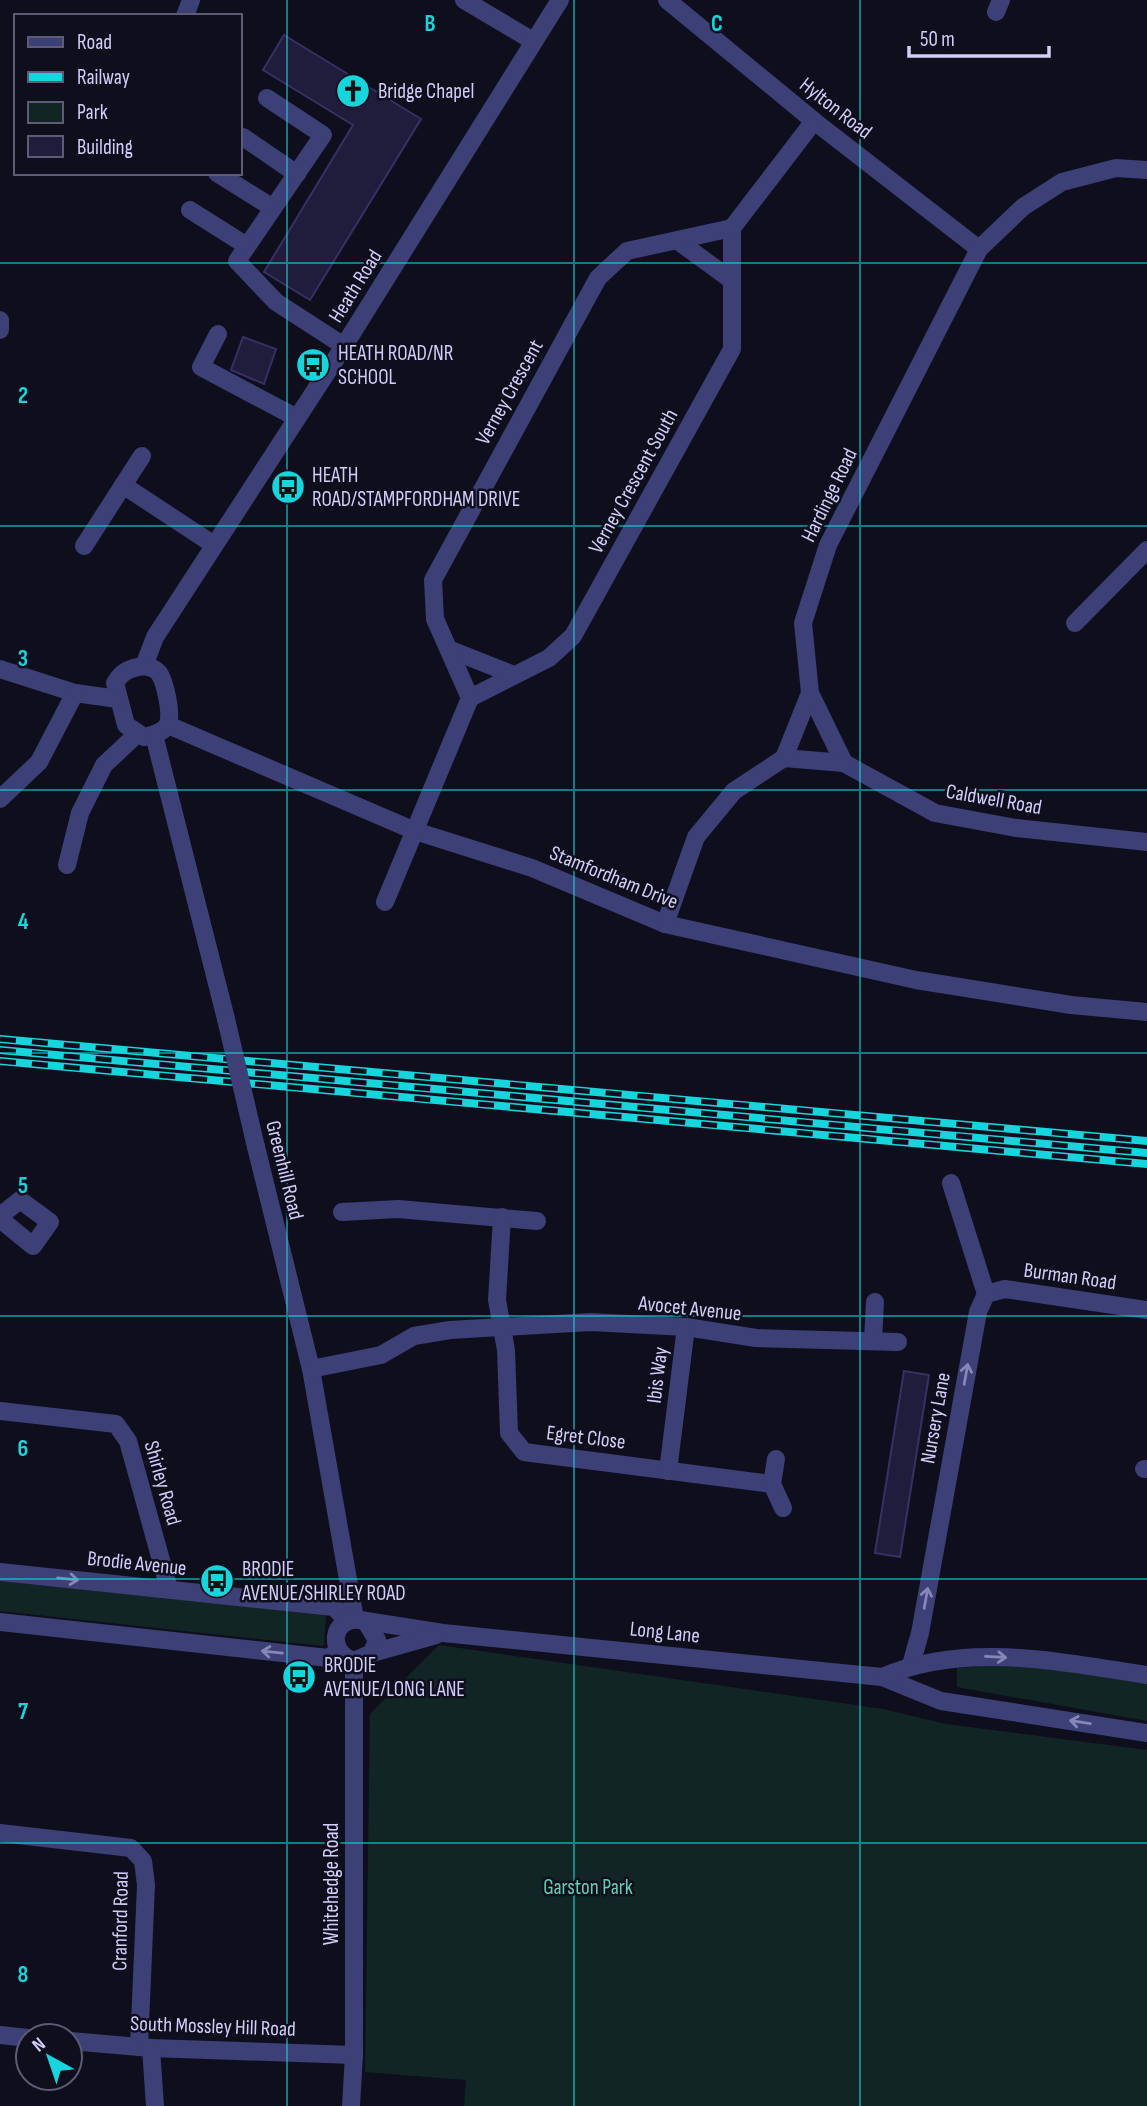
<svg xmlns="http://www.w3.org/2000/svg" width="1147" height="2106" viewBox="0 0 1147 2106" font-family="'Sofia Sans Condensed',sans-serif">
<style>
.green{fill:#112624}
.building{fill:#201c3b;stroke:#373065;stroke-width:2}
.lines{fill:none;stroke-linecap:round;stroke-linejoin:round}
.minor{stroke:#3d3f77;stroke-width:18}
.rail-casing{stroke:#17d5dd;stroke-width:8}
.rail{stroke:#0f0e1d;stroke-width:5;stroke-dasharray:16;stroke-linecap:butt}
.minor-bridge{stroke:#3d3f77;stroke-width:18}
.oneway{stroke:#8786b8}
.grid{fill:none;stroke:#17d5dd;stroke-width:2;stroke-opacity:0.55}
.labels{text-anchor:middle;stroke-width:5;stroke-linejoin:round;paint-order:stroke}
.poi-label{font-size:21px;fill:#d1cefa;stroke:#0f0e1d;text-anchor:start}
.street-label{font-size:21px;fill:#d1cefa;stroke:#0f0e1d}
.park-label{font-size:21px;fill:#63d1af;stroke:#0f0e1d}
.grid-label{font-size:23px;text-anchor:middle;font-weight:bold;fill:#17d5dd;stroke:#0f0e1d;stroke-width:5;stroke-linejoin:round;paint-order:stroke}
</style>
<rect width="100%" height="100%" fill="#0f0e1d"/>
<!-- green -->
<g class="green">
<polygon points="0,1581 326,1614 324,1646 0,1611"/>
<polygon points="439,1645 883,1709 946,1724 1147,1750 1147,2106 464,2106 466,2080 365,2072 370,1714"/>
<polygon points="990,1665 1054,1668 1147,1683 1147,1721 957,1687 957,1668"/>
</g>
<!-- building -->
<g class="building">
<polygon points="284,35 421,119 310,300 264,272 353,125 263,70"/>
<polygon points="243,337 276,349 264,384 231,370"/>
<polygon points="904,1371 929,1375 900,1557 875,1553"/>
</g>
<g class="lines">
<!-- minor -->
<g class="minor">
<polyline points="464,0 533,41"/>
<polyline points="667,0 814,121 979,249"/>
<polyline points="996,12 1001,0"/>
<polyline points="185,16 191,0"/>
<polyline points="267,98 323,135 237,261 276,302 344,346"/>
<polyline points="243,137 297,174"/>
<polyline points="217,173 273,208"/>
<polyline points="190,210 247,246"/>
<polyline points="678,241 730,279"/>
<polyline points="0,320 0,330"/>
<polyline points="218,334 201,367 297,418"/>
<polyline points="123,485 214,545"/>
<polyline points="84,546 142,456"/>
<polyline points="1075,623 1147,550"/>
<polyline points="451,650 514,675"/>
<polyline points="144,666 155,637 344,346 560,0"/>
<path d="M 144,666 C 150,667 155,668 159,673 C 165,682 172,713 168,724 C 164,733 152,735 144,737 L 126,725 L 115,683 C 122,671 130,668 144,666 Z"/>
<polyline points="0,669 75,693 118,699"/>
<polyline points="810,693 844,763 935,813 1016,828 1147,842"/>
<polyline points="470,698 549,658 573,636 732,349 732,228"/>
<polyline points="168,725 415,831 532,868 665,924 916,980 1071,1005 1147,1012"/>
<polyline points="154,735 226,1019"/>
<polyline points="784,758 844,763"/>
<polyline points="0,799 39,762 75,693"/>
<polyline points="67,865 80,813 104,765 136,735"/>
<polyline points="385,902 470,698 435,619 433,580 598,278 627,251 732,228 814,121"/>
<polyline points="665,924 696,837 734,791 784,758 810,693 803,623 828,545 979,249 1023,207 1062,182 1116,168 1147,170"/>
<polyline points="256,1147 311,1369 355,1619"/>
<polyline points="342,1212 398,1209 537,1221"/>
<polyline points="0,1216 20,1200 50,1222 33,1246 0,1219"/>
<polyline points="502,1217 497,1300 506,1350 509,1433 524,1452 772,1484"/>
<polyline points="986,1294 1005,1289 1147,1310"/>
<polyline points="873,1341 875,1302"/>
<polyline points="311,1369 381,1355 414,1336 450,1330 591,1322 686,1327 756,1338 898,1342"/>
<polyline points="0,1411 116,1424 128,1441 169,1589"/>
<polyline points="776,1459 772,1484 783,1508"/>
<polyline points="1144,1469 1147,1469"/>
<polyline points="668,1471 686,1327"/>
<polyline points="0,1572 334,1607 347,1621"/>
<polyline points="0,1622 328,1658 338,1651"/>
<path d="M 366,1622 L 377,1640 L 372,1653 L 354,1661 C 327,1653 331,1617 360,1620 L 443,1633 L 882,1677 L 941,1701 L 1147,1733"/>
<polyline points="372,1653 436,1635"/>
<polyline points="911,1665 920,1633 978,1312 986,1294 951,1183"/>
<path d="M 882,1677 C 967,1641 1059,1662 1147,1675"/>
<polyline points="0,1833 131,1848 143,1861 146,1885 139,2047"/>
<polyline points="0,2035 28,2038"/>
<polyline points="70,2041 151,2048 354,2055"/>
<polyline points="151,2048 155,2106"/>
<polyline points="351,2106 354,2055 354,1661"/>
</g>
<!-- rail casing -->
<g class="rail-casing">
<g id="rail">
<polyline points="0,1039 1147,1141"/>
<polyline points="0,1050 1147,1153"/>
<polyline points="0,1061 1147,1164"/>
</g>
</g>
<!-- rail -->
<use href="#rail" class="rail"/>
<!-- minor-bridge -->
<polyline class="minor-bridge" points="226,1019 256,1147"/>
</g>
<!-- one-way arrows -->
<defs><path id="oneway-shaft" d="M-6 0H5M1.5-3L5.5 0L1.5 3" fill="none" stroke-width="1.6" stroke-linecap="round" stroke-linejoin="round" transform="scale(1.75)"/></defs>
<g class="oneway">
<use href="#oneway-shaft" transform="translate(966 1374) rotate(-80)"/>
<use href="#oneway-shaft" transform="translate(68 1579) rotate(6)"/>
<use href="#oneway-shaft" transform="translate(926 1598) rotate(-80)"/>
<use href="#oneway-shaft" transform="translate(272 1652) rotate(-174)"/>
<use href="#oneway-shaft" transform="translate(996 1657) rotate(3)"/>
<use href="#oneway-shaft" transform="translate(1080 1722) rotate(-171)"/>
</g>
<!-- grid -->
<path class="grid" d="M 287,0 L 287,2106M 574,0 L 574,2106M 860,0 L 860,2106M 0,263 L 1147,263M 0,526 L 1147,526M 0,790 L 1147,790M 0,1053 L 1147,1053M 0,1316 L 1147,1316M 0,1579 L 1147,1579M 0,1843 L 1147,1843"/>
<!-- icons -->
<defs>
<g id="church-disc" transform="scale(1.75)"><circle r="9.5" fill="#17d5dd" stroke="#0f0e1d"/><path d="M-1.2-6h2.4v3.5h3.3v2.4h-3.3V6h-2.4V-.1h-3.3v-2.4h3.3Z" fill="#111"/></g>
<g id="bus-disc" transform="scale(1.75)"><circle r="9.5" fill="#17d5dd" stroke="#0f0e1d"/><path d="M-5-6H5V4H4V6H2V4H-2V6H-4V4H-5ZM-3.5-4V0h7V-4ZM-3.5 1.2v1.5H-2V1.2ZM2 1.2v1.5H3.5V1.2Z" fill="#111"/></g>
</defs>
<g fill-rule="evenodd">
<use href="#church-disc" x="353" y="91"/>
<use href="#bus-disc" x="313" y="365"/>
<use href="#bus-disc" x="288" y="487"/>
<use href="#bus-disc" x="217" y="1581"/>
<use href="#bus-disc" x="299" y="1677"/>
</g>
<g class="labels">
<!-- poi labels -->
<g class="poi-label">
<text x="378" y="98">Bridge Chapel</text>
<text x="338" y="360">HEATH ROAD/NR<tspan x="338" dy="24">SCHOOL</tspan></text>
<text x="312" y="482">HEATH<tspan x="312" dy="24">ROAD/STAMPFORDHAM DRIVE</tspan></text>
<text x="242" y="1576">BRODIE<tspan x="242" dy="24">AVENUE/SHIRLEY ROAD</tspan></text>
<text x="324" y="1672">BRODIE<tspan x="324" dy="24">AVENUE/LONG LANE</tspan></text>
</g>
<!-- street labels -->
<g class="street-label">
<text transform="translate(836 108) rotate(38)" y="7">Hylton Road</text>
<text transform="translate(355 286) rotate(-58)" y="7">Heath Road</text>
<text transform="translate(509 392) rotate(-61)" y="7">Verney Crescent</text>
<text transform="translate(633 481) rotate(-61)" y="7">Verney Crescent South</text>
<text transform="translate(829 495) rotate(-64)" y="7">Hardinge Road</text>
<text transform="translate(994 799) rotate(10)" y="7">Caldwell Road</text>
<text transform="translate(614 877) rotate(22)" y="7">Stamfordham Drive</text>
<text transform="translate(285 1170) rotate(76)" y="7">Greenhill Road</text>
<text transform="translate(1070 1276) rotate(8)" y="7">Burman Road</text>
<text transform="translate(690 1308) rotate(6)" y="7">Avocet Avenue</text>
<text transform="translate(657 1375) rotate(-83)" y="7">Ibis Way</text>
<text transform="translate(935 1418) rotate(-80)" y="7">Nursery Lane</text>
<text transform="translate(586 1437) rotate(7)" y="7">Egret Close</text>
<text transform="translate(163 1483) rotate(74)" y="7">Shirley Road</text>
<text transform="translate(137 1563) rotate(6)" y="7">Brodie Avenue</text>
<text transform="translate(665 1632) rotate(6)" y="7">Long Lane</text>
<text transform="translate(331 1884) rotate(-90)" y="7">Whitehedge Road</text>
<text transform="translate(120 1921) rotate(-89)" y="7">Cranford Road</text>
<text transform="translate(213 2026) rotate(2)" y="7">South Mossley Hill Road</text>
</g>
<!-- park labels -->
<g class="park-label">
<text x="588" y="1894">Garston Park</text>
</g>
</g>
<g class="grid-label">
<text x="430" y="31">B</text>
<text x="717" y="31">C</text>
<text x="23" y="403">2</text>
<text x="23" y="666">3</text>
<text x="23" y="929">4</text>
<text x="23" y="1193">5</text>
<text x="23" y="1456">6</text>
<text x="23" y="1719">7</text>
<text x="23" y="1982">8</text>
</g>
<!-- legend -->
<rect x="14" y="14" width="228" height="161" fill="#0f0e1d" stroke="#5d5b75" stroke-width="2"/>
<rect x="28" y="37" width="35" height="10" fill="#3d3f77" stroke="#5d5b75" stroke-width="2"/>
<text x="77" y="49" font-size="21" fill="#d1cefa">Road</text>
<rect x="28" y="72" width="35" height="10" fill="#17d5dd" stroke="#5d5b75" stroke-width="2"/>
<text x="77" y="84" font-size="21" fill="#d1cefa">Railway</text>
<rect x="28" y="102" width="35" height="21" fill="#112624" stroke="#5d5b75" stroke-width="2"/>
<text x="77" y="119" font-size="21" fill="#d1cefa">Park</text>
<rect x="28" y="136" width="35" height="21" fill="#201c3b" stroke="#5d5b75" stroke-width="2"/>
<text x="77" y="154" font-size="21" fill="#d1cefa">Building</text>
<!-- north arrow -->
<g transform="translate(49 2057) rotate(320)"><circle r="33" fill="#0f0e1d" stroke="#5d5b75" stroke-width="2"/>
<path d="M0-5L12 26L0 18L-12 26Z" fill="#17d5dd"/>
<text y="-10" font-size="19" font-weight="bold" text-anchor="middle" fill="#d1cefa">N</text>
</g>
<!-- scale -->
<path d="M909 46v10h140v-10" fill="none" stroke="#d1cefa" stroke-width="3.5"/>
<text x="920" y="46" font-size="21" fill="#d1cefa" stroke="#0f0e1d" stroke-width="5" paint-order="stroke">50 m</text>
</svg>
